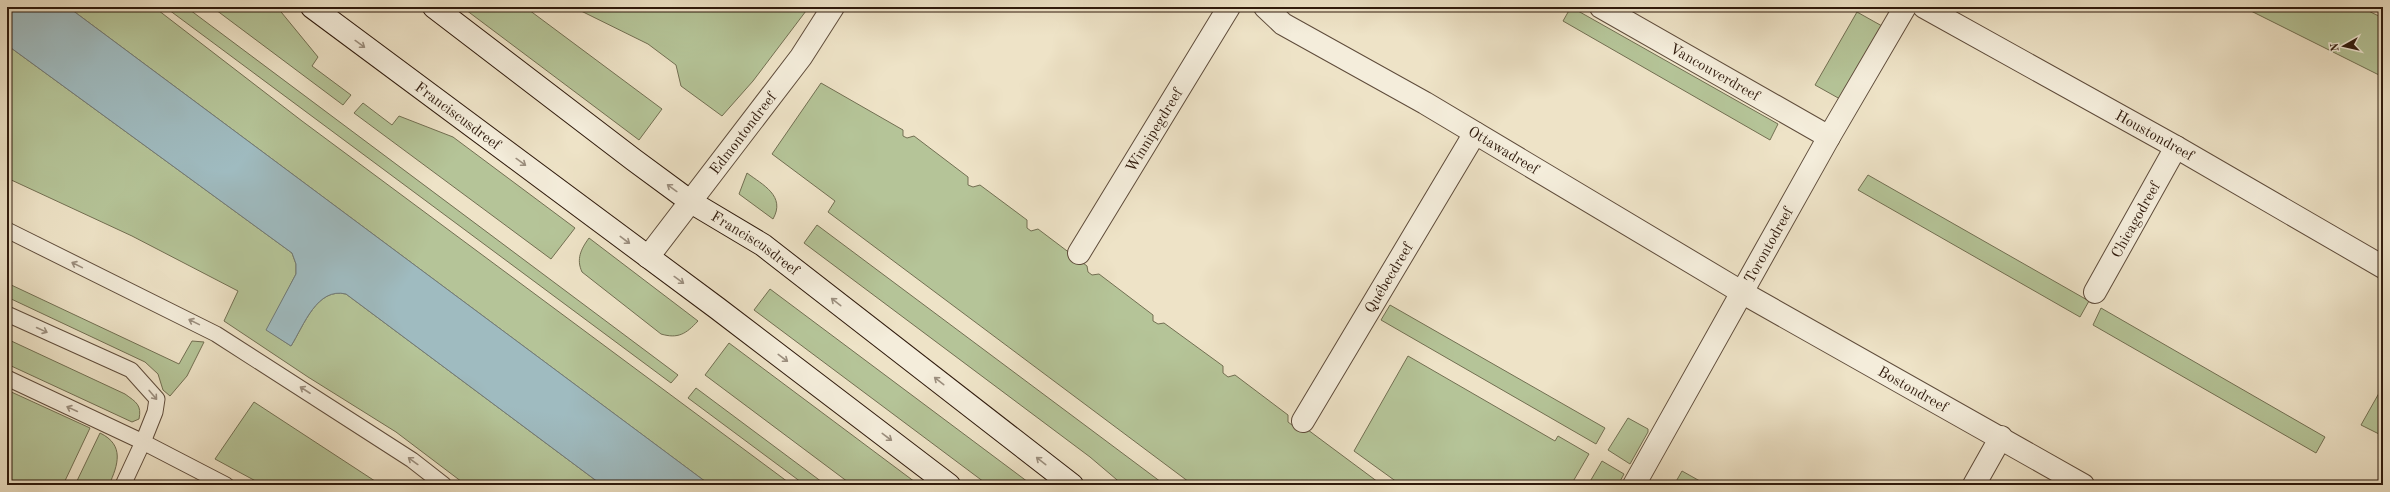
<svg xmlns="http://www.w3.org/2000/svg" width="2390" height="492" viewBox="0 0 2390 492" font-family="'Old Standard TT',serif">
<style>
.green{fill:#b5c498;stroke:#726f52}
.water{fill:#9fbbc0;stroke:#727b78}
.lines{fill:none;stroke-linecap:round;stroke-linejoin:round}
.service-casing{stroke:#5f4c3b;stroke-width:17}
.pedestrian-casing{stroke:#5f4c3b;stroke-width:24}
.minor-casing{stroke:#5f4c3b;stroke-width:24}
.secondary-casing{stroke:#2f1a0c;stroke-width:24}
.service{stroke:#f4eddb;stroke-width:15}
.pedestrian{stroke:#f4eddb;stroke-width:22}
.minor{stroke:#f4eddb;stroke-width:22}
.secondary{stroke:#f4eddb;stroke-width:22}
.oneway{stroke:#9b8e7e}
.labels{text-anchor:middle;stroke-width:3;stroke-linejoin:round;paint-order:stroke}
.street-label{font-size:15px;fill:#2f1a0c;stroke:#f4eddb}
</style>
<rect width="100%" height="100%" fill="#eee3c7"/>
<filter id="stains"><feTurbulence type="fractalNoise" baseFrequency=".005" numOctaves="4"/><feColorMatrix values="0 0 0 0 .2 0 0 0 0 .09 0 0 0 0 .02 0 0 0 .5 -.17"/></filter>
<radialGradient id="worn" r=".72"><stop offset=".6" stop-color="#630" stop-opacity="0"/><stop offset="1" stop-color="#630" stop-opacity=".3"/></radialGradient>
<!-- green -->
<g class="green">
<polygon points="68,7 154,7 302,121 792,485 710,485"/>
<polygon points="165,7 186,7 678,375 671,383"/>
<polygon points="212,7 277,7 318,57 312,66 351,95 343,105"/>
<polygon points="462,7 525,7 662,109 639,140"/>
<polygon points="573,7 809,7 753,81 722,116 681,86 676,65 648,44"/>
<polygon points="1571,7 1778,124 1770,140 1563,21"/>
<polygon points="2243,7 2360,7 2383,18 2383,77"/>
<polygon points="1857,12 1882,26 1840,99 1815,85"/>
<path d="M 7,45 L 292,253 L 296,264 L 296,274 L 267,330 L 291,346 C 304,325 317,287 346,294 L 602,485 L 466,485 L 396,432 L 308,377 L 224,321 L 238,291 L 132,236 L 7,178 Z"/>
<polygon points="821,83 903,130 903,136 907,138 914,136 968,177 968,185 973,187 980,185 1027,220 1027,228 1031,231 1038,229 1087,266 1088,272 1092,275 1099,274 1153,315 1153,321 1158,324 1164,323 1223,366 1223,373 1228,377 1235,375 1288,415 1288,422 1292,425 1300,424 1382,485 1193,485 828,212 835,201 772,154"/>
<polygon points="363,103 392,125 399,116 453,137 575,228 551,259 354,113"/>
<path d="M 747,173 C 763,185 786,196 773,219 L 739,194 Z"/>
<polygon points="1868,175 2089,301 2080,317 1858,190"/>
<polygon points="817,225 1165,485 1123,485 1090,457 804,243"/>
<path d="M 589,238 L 698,321 C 686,334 678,339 661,334 L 582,272 C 576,259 581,249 589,238 Z"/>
<polygon points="7,283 179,364 192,341 204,342 187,376 170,396 163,390 158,374 145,362 7,297"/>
<polygon points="770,289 1032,485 988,485 754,310"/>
<polygon points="1390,305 1605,428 1596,444 1381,320"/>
<polygon points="2101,308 2325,437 2316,453 2093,325"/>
<path d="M 7,339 L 125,394 C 136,402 142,405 139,419 L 132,422 L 7,364 Z"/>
<polygon points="729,343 919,485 852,485 705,375"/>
<polygon points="1408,356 1555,441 1558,436 1589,454 1571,485 1401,485 1354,451"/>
<polygon points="2383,386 2383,436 2361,425"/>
<polygon points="696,388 826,485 805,485 688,398"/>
<polygon points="7,390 90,428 63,485 7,485"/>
<polygon points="254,402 381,485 263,485 215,459"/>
<polygon points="1628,418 1648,429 1648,432 1630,464 1608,450"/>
<path d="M 100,433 C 125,445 118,465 109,485 L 75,485 Z"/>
<polygon points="1602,461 1624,474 1618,485 1588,485"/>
<polygon points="1682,471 1707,485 1674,485"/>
</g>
<!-- water -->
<path class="water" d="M 7,7 L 68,7 L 710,485 L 602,485 L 346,294 C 317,287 304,325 291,346 L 266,330 L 296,274 L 296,264 L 292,253 L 7,45 Z"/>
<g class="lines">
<!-- service casing -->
<g class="service-casing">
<g id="service">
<polyline points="7,230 216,334 412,460 444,485"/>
<polyline points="7,314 131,370 157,399 155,412 143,442 7,378"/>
<polyline points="123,485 143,442 226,485"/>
</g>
</g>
<!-- pedestrian casing -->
<g class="pedestrian-casing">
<g id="pedestrian">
<path id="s1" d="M 1303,421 L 1475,133"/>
<polyline points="1974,485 2001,437"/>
</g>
</g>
<!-- minor casing -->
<g class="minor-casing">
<g id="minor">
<path id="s2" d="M 1265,7 L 1283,24 L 1425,103 L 1743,293 L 2083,485"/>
<path id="s3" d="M 1601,7 L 1829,137"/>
<path id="s4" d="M 1924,7 L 2176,147 L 2383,267"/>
<path id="s5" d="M 1079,253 L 1229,7"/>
<path id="s6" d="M 648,257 L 801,57 L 833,7"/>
<path id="s7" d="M 2095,292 L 2176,147"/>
<path id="s8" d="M 1634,485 L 1829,137 L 1905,7"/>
</g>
</g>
<!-- secondary casing -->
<g class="secondary-casing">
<g id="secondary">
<path id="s9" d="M 312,7 L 717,308 L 949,485"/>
<path id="s10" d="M 434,7 L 634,160 L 691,202 L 763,245 L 1072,485"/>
</g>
</g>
<!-- service -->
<use href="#service" class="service"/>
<!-- pedestrian -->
<use href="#pedestrian" class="pedestrian"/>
<!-- minor -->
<use href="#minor" class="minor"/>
<!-- secondary -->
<use href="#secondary" class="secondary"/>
</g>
<!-- one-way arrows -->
<defs><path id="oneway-shaft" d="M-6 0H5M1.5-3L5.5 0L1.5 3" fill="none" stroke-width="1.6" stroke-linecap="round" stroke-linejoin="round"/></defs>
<g class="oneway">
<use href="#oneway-shaft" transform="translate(360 44) rotate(36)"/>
<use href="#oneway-shaft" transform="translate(521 162) rotate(36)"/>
<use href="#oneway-shaft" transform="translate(672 188) rotate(-144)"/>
<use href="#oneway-shaft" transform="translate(625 240) rotate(37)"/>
<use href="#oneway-shaft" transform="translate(77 265) rotate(-154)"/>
<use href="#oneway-shaft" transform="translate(679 280) rotate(36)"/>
<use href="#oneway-shaft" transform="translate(836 302) rotate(-142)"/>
<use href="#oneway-shaft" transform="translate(194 322) rotate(-154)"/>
<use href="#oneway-shaft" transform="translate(42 330) rotate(25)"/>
<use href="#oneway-shaft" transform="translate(783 358) rotate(37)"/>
<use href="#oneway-shaft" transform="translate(939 381) rotate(-142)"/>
<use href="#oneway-shaft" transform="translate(305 390) rotate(-147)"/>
<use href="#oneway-shaft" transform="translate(153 395) rotate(50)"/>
<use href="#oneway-shaft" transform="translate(72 409) rotate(-155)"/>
<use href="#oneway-shaft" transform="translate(887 437) rotate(37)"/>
<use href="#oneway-shaft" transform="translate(413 461) rotate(-144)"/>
<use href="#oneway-shaft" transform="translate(1041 461) rotate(-142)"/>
</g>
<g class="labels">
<!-- street labels -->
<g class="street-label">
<text dy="5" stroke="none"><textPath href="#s3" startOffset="131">Vancouverdreef</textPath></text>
<text dy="5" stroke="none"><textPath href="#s9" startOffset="182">Franciscusdreef</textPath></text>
<text dy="5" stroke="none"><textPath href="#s5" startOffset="144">Winnipegdreef</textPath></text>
<text dy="5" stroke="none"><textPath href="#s6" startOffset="156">Edmontondreef</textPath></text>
<text dy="5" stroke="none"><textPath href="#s4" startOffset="264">Houstondreef</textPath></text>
<text dy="5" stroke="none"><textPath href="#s2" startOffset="279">Ottawadreef</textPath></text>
<text dy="5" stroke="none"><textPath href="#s7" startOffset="83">Chicagodreef</textPath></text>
<text dy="5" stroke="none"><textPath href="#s10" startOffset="399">Franciscusdreef</textPath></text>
<text dy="5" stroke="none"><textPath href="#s8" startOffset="275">Torontodreef</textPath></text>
<text dy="5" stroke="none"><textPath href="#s1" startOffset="167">Québecdreef</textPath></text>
<text dy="5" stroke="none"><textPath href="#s2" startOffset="753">Bostondreef</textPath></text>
</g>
</g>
<!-- margin -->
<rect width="2390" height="492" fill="none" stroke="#eee3c7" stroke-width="24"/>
<rect x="8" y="8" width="2374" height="476" fill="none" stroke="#2f1a0c" stroke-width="2"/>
<rect x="12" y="12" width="2366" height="468" fill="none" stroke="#2f1a0c"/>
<!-- north arrow -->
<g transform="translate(2344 46) rotate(262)" stroke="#f4eddb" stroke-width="3" paint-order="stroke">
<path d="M0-3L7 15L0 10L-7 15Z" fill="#2f1a0c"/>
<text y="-6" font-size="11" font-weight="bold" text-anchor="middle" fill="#2f1a0c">N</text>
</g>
<rect width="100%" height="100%" filter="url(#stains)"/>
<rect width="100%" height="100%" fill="url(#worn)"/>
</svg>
